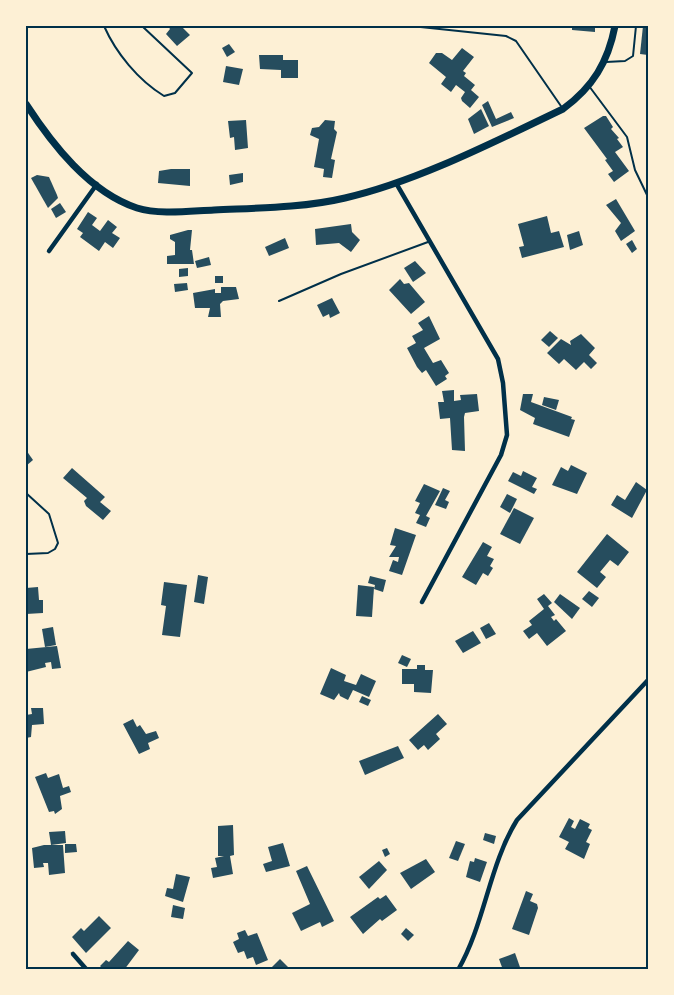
<svg xmlns="http://www.w3.org/2000/svg" width="674" height="995" viewBox="0 0 674 995" font-family="Helvetica,sans-serif">
<style>
.building{fill:#264d5e}
.lines{fill:none;stroke-linecap:round;stroke-linejoin:round}
.path{stroke:#003049;stroke-width:2}
.service{stroke:#003049;stroke-width:2}
.minor{stroke:#003049;stroke-width:4.5}
.secondary{stroke:#003049;stroke-width:7}
.neatline{fill:none;stroke:#003049;stroke-width:2}
</style>
<rect width="100%" height="100%" fill="#fdf0d5"/>
<!-- building -->
<g class="building">
<polygon points="168,26 181,26 190,35 177,46 166,34 170,29"/>
<polygon points="572,26 595,26 595,32 572,30"/>
<polygon points="643,26 648,26 648,55 640,54"/>
<polygon points="229,44 235,52 227,57 222,48"/>
<polygon points="462,48 474,57 463,71 466,73 464,76 475,85 471,90 479,97 470,108 462,101 461,98 465,92 456,85 451,92 441,84 446,77 429,63 436,53 442,53 452,60"/>
<polygon points="259,55 283,55 283,60 298,60 298,78 281,78 281,70 260,69"/>
<polygon points="226,66 243,69 239,85 223,82"/>
<polygon points="488,101 496,119 511,112 514,118 492,127 482,105"/>
<polygon points="481,109 489,126 474,134 468,119"/>
<polygon points="603,116 606,116 613,127 611,129 619,138 617,139 623,147 615,152 629,171 614,182 608,174 613,171 605,160 607,159 584,128"/>
<polygon points="246,120 248,148 235,150 234,137 230,138 228,121"/>
<polygon points="325,120 335,121 334,129 337,132 331,159 335,160 332,178 323,177 324,169 314,167 319,139 310,135 312,128 319,127"/>
<polygon points="171,169 190,169 190,186 158,183 159,171"/>
<polygon points="243,173 243,182 230,185 229,175"/>
<polygon points="37,175 49,177 57,195 58,198 48,208 31,178"/>
<polygon points="616,199 635,231 621,241 615,231 621,223 606,205"/>
<polygon points="60,203 66,212 56,218 51,209"/>
<polygon points="88,212 97,218 92,225 100,231 108,220 117,227 112,233 120,238 113,248 105,242 99,251 80,237 83,233 77,229"/>
<polygon points="547,216 551,233 559,231 564,247 522,258 519,247 524,246 518,224"/>
<polygon points="351,224 352,232 360,240 351,252 339,243 316,245 315,229"/>
<polygon points="188,230 192,230 190,250 192,250 194,264 167,264 167,256 175,255 175,242 170,239 170,235"/>
<polygon points="579,231 583,245 570,250 567,235"/>
<polygon points="285,238 289,248 269,256 265,247"/>
<polygon points="632,240 637,249 632,253 626,244"/>
<polygon points="209,257 211,265 197,268 195,261"/>
<polygon points="415,261 426,273 413,282 404,268"/>
<polygon points="188,268 188,276 179,277 179,269"/>
<rect x="215" y="276" width="8" height="7"/>
<polygon points="400,279 404,284 409,283 425,302 411,314 389,290"/>
<polygon points="187,283 188,290 175,292 174,284"/>
<polygon points="221,287 236,287 239,299 223,301 220,304 221,317 208,317 210,308 195,308 193,293 215,289 215,293 221,293"/>
<polygon points="332,298 340,313 330,318 329,314 323,317 317,305"/>
<polygon points="429,316 440,339 424,348 433,363 441,360 449,373 445,376 447,379 436,386 426,370 422,373 417,367 407,348 416,343 412,336 423,330 418,323"/>
<polygon points="550,331 558,338 549,347 541,340"/>
<polygon points="581,334 595,348 589,355 597,363 591,369 584,362 576,370 564,359 559,364 547,353 561,339 571,345 570,341"/>
<polygon points="454,390 454,401 461,400 460,395 477,394 479,411 465,413 464,417 465,451 452,450 450,418 440,419 438,402 444,402 442,391"/>
<polygon points="523,394 533,394 531,402 572,417 571,419 575,420 569,437 533,424 535,418 520,410"/>
<polygon points="544,397 559,400 556,410 542,405"/>
<polygon points="26,450 33,460 26,466"/>
<polygon points="571,465 587,473 577,494 552,485 561,467 568,471"/>
<polygon points="72,468 105,497 100,502 111,511 103,520 86,506 84,501 87,498 63,478"/>
<polygon points="523,471 537,478 532,487 537,489 534,494 508,481 513,472 521,476"/>
<polygon points="636,482 647,490 632,518 611,505 617,495 625,500"/>
<polygon points="424,484 440,491 426,516 430,518 426,527 416,523 420,515 415,513 420,503 415,501"/>
<polygon points="443,488 450,491 445,500 449,502 446,509 435,505"/>
<polygon points="507,494 517,499 510,513 500,507"/>
<polygon points="514,508 534,518 520,544 500,534"/>
<polygon points="395,528 416,535 402,575 389,571 393,560 398,562 399,557 389,557 396,546 390,545"/>
<polygon points="607,534 629,552 618,566 610,560 600,572 606,577 597,588 577,572"/>
<polygon points="483,542 492,547 487,556 494,559 490,566 493,568 488,576 483,573 476,585 462,577"/>
<polygon points="198,575 208,577 204,604 194,602"/>
<polygon points="370,576 386,580 383,592 374,589 375,585 368,583"/>
<polygon points="164,582 187,585 180,637 162,635 166,606 161,605"/>
<polygon points="358,585 374,587 372,617 356,616"/>
<polygon points="38,587 39,600 43,600 43,613 26,614 26,588"/>
<polygon points="589,591 599,598 592,607 582,599"/>
<polygon points="544,594 552,603 548,606 555,615 551,617 554,621 556,619 566,631 547,646 537,633 529,639 523,631 532,625 529,621 544,609 537,599"/>
<polygon points="560,594 580,608 572,619 554,602"/>
<polygon points="489,623 496,634 486,639 480,628"/>
<polygon points="53,627 56,645 45,647 42,629"/>
<polygon points="473,631 481,643 463,653 455,641"/>
<polygon points="57,646 61,668 52,669 51,662 45,663 46,667 26,672 26,649"/>
<polygon points="402,655 411,659 407,667 398,663"/>
<polygon points="417,665 425,665 425,670 433,670 431,693 414,692 414,684 402,684 402,669 417,669"/>
<polygon points="331,668 346,675 344,681 356,685 361,674 376,681 369,697 353,690 348,700 340,696 339,693 334,700 320,694"/>
<polygon points="362,696 371,700 368,706 359,702"/>
<polygon points="31,708 43,708 44,724 32,725 31,737 26,738 26,715 32,714"/>
<polygon points="438,714 447,724 436,734 440,739 428,750 424,745 418,750 409,740"/>
<polygon points="133,719 137,727 140,725 146,734 156,731 159,738 148,743 150,749 139,754 123,724"/>
<polygon points="398,746 404,758 365,775 359,761"/>
<polygon points="46,773 48,778 59,774 63,788 69,786 71,792 60,796 62,809 55,814 54,811 49,812 35,777"/>
<polygon points="569,818 574,821 571,827 575,829 580,819 590,824 588,828 592,830 586,842 590,844 584,859 565,849 569,842 559,837"/>
<polygon points="233,825 234,855 230,856 233,874 213,878 211,868 217,867 215,858 224,856 218,856 218,826"/>
<polygon points="65,831 66,843 51,845 49,832"/>
<polygon points="485,833 496,836 494,844 483,840"/>
<polygon points="456,841 465,844 458,861 449,858"/>
<polygon points="283,843 290,866 266,872 263,864 272,861 268,847"/>
<polygon points="65,844 76,844 77,852 65,853"/>
<polygon points="44,845 63,845 65,873 49,875 48,863 43,863 44,867 34,868 32,848"/>
<polygon points="387,848 390,854 385,857 382,850"/>
<polygon points="475,858 487,862 480,882 466,877 470,861 474,862"/>
<polygon points="426,859 435,872 411,889 400,873"/>
<polygon points="379,861 387,870 369,889 359,877"/>
<polygon points="307,866 334,921 322,927 320,922 301,931 292,913 310,904 296,871"/>
<polygon points="176,874 190,877 183,902 165,896 167,888 173,889"/>
<polygon points="526,891 533,894 530,901 537,904 538,908 529,935 512,929"/>
<polygon points="386,895 397,910 382,921 380,919 363,934 350,917 378,897 380,899"/>
<polygon points="173,905 185,908 183,919 171,917"/>
<polygon points="99,916 111,928 86,953 72,937 81,928 84,931"/>
<polygon points="406,928 414,935 408,941 401,934"/>
<polygon points="245,930 248,936 257,933 268,960 256,965 253,957 247,959 244,951 238,953 233,942 239,939 237,933"/>
<polygon points="128,941 139,950 124,970 104,970 100,966 106,960 109,962"/>
<polygon points="515,953 521,970 503,970 499,959"/>
<polygon points="280,959 291,970 269,970"/>
</g>
<g class="lines">
<!-- path -->
<path class="path" d="M 104,26 C 116,53 138,80 164,96 L 175,93 L 192,73 L 142,26"/>
<!-- service -->
<g class="service">
<polyline points="411,26 506,36 516,41 563,109"/>
<polyline points="606,62 625,61 633,56 636,26"/>
<polyline points="589,86 627,137 635,170 648,197"/>
<polyline points="279,301 341,274 428,242"/>
<polyline points="26,493 49,514 58,543 55,549 48,553 26,554"/>
</g>
<!-- minor -->
<g class="minor">
<polyline points="396,183 498,359 503,383 507,435 501,455 422,602"/>
<polyline points="49,251 97,184"/>
<polyline points="73,954 87,970"/>
<path d="M 458,970 C 485,923 489,865 517,820 L 648,680"/>
</g>
<!-- secondary -->
<path class="secondary" d="M 26,104 C 52,144 89,192 137,208 C 159,215 190,211 214,210 C 256,208 303,208 345,198 C 416,182 496,141 563,109 C 593,87 608,62 615,26"/>
</g>
<!-- border -->
<rect width="674" height="995" fill="none" stroke="#fdf0d5" stroke-width="54"/>
<rect x="27" y="27" width="620" height="941" class="neatline"/>
</svg>
